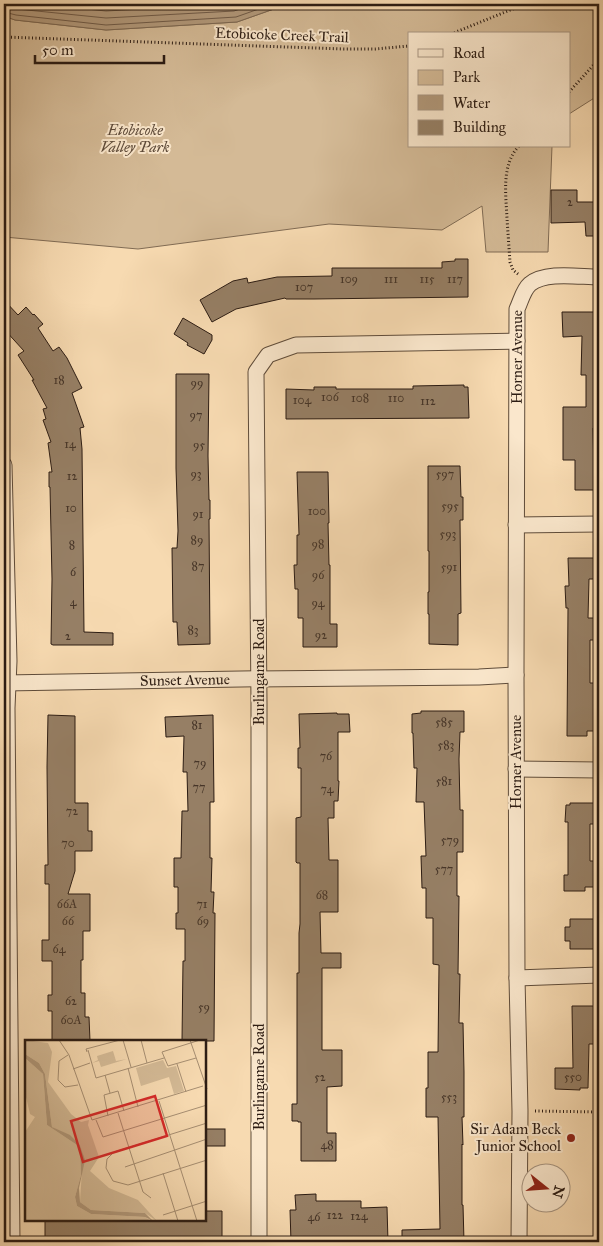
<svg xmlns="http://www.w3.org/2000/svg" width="603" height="1246" viewBox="0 0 603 1246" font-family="'IM FELL Great Primer',serif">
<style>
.green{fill:#d4ba96;stroke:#806b54}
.water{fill:#b2997b;stroke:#7c6751}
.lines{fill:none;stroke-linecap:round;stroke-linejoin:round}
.shore{stroke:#6f5a47;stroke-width:1}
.building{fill:#967f65;stroke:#2c1c13}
.minor-casing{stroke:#5f4c3a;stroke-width:17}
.path{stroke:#2c1c13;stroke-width:3;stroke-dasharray:1 2.5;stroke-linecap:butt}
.minor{stroke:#fae7cc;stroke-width:15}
.poi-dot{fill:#8f2418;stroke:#fae7cc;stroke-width:2}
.labels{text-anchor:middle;stroke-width:4;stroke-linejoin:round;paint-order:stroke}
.number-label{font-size:12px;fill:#463528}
.street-label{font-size:15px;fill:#2c1c13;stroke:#fae7cc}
.park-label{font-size:15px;font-style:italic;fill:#5e4b3a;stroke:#fae7cc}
.poi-label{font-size:15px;fill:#2c1c13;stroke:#fae7cc;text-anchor:end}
.inset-road{fill:none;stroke:#a68e72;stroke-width:1}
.view{fill:#d62828;fill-opacity:0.15;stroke:#d62828;stroke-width:2.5}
.inset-edge{fill:none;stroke:#2c1c13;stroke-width:2.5}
</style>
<rect width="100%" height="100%" fill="#f7dab1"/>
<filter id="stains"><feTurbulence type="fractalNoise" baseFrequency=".004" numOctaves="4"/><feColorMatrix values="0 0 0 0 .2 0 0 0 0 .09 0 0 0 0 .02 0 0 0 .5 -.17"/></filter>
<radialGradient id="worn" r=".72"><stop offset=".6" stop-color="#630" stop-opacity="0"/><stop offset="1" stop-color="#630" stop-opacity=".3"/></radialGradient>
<!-- green -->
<polygon class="green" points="288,4 599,4 599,95 569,114 569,34 409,34 409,146 552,146 548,252 486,252 482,206 442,230 329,224 138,249 4,237 4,16 15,20 106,30 237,22"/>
<!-- water -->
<polygon class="water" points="4,4 288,4 237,22 106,30 15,20 4,16"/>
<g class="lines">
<!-- shore -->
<g class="shore">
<polyline points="38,4 106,11 231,4"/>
<polyline points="4,6 17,9 106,18 234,11 255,4"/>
<polyline points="4,12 16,15 106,25 236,17 273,4"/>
</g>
</g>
<!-- building -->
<g class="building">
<polygon points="551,190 577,190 577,202 599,202 599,236 586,236 585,222 551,223"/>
<polygon points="455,259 468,259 468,297 314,299 286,299 285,298 236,309 212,322 200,300 233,281 247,278 248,283 277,277 332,276 332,268 442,268 442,262 455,261"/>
<polygon points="4,300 18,315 26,307 33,315 34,314 43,324 38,328 53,351 59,347 67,358 82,388 72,393 84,427 80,428 82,449 84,632 113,633 113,645 53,645 51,644 52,579 50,487 49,487 49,472 52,472 48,443 51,442 43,420 46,419 43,409 47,408 32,380 34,380 18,355 24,351 4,329"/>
<polygon points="562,312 594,312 594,317 599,317 599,428 593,428 594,470 596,470 596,490 575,490 575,460 563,460 563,407 586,407 586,375 581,375 582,336 563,337"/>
<polygon points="183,318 212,335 212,340 204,354 187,345 188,343 174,334"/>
<polygon points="176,374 209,374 208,456 209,500 210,500 210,519 209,519 210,644 178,645 177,622 173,622 172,548 177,548 178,531 176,468"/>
<polygon points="464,385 464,387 468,387 469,418 286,419 286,389 314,390 314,387 336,387 336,389 413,389 413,386"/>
<polygon points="428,466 460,466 461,497 463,497 463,520 460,520 461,613 458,614 458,645 429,644 429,614 428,614 428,592 429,592 429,551 428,551"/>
<polygon points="297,472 328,472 329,523 328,523 329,565 330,565 330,624 337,624 337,647 303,647 303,618 298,618 298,589 295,589 294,565 297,565 297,535 299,535"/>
<polygon points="568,558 596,558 596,579 589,579 588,618 597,618 597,640 590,640 590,683 597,683 598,731 587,731 587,736 567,736 568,608 566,608 565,586 569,586"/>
<polygon points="421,711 464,711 464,732 460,732 459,759 460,810 463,810 463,852 457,852 457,896 459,896 458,974 460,974 459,1023 463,1023 464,1072 464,1117 462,1117 463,1145 462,1144 462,1205 463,1205 464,1242 402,1242 402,1230 440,1229 438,1117 426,1117 426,1088 428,1088 428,1052 438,1052 439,965 433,964 433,918 426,918 426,888 422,888 421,856 426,856 424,802 416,802 417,768 414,768 413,733 412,733 412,714 421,713"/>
<polygon points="337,713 337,714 349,714 350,732 338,732 338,781 339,781 338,801 334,801 334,818 328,818 329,860 338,860 338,912 320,912 321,953 341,953 341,968 322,968 322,1050 342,1050 342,1086 327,1087 327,1133 336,1133 336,1161 301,1161 301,1122 298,1122 298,1121 292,1121 292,1104 297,1104 297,973 299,973 299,933 300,924 300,863 297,863 296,862 296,818 301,817 301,768 298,768 298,748 300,748 299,714"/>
<polygon points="48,715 75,716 75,803 88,803 88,831 92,831 92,851 75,851 75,871 68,894 90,894 90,931 83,931 83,960 81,960 81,993 85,993 85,1017 89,1017 90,1041 52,1041 52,1011 48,1011 48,995 52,995 52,961 42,961 42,940 49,940 49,884 45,884 45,865 48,865 47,767"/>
<polygon points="213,715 214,802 210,802 210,858 212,858 211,892 214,892 213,913 215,913 214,1041 182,1041 183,961 185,961 185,929 176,929 176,913 178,913 178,887 174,887 174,858 181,858 182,811 188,811 187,772 183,772 184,736 166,737 165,717"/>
<polygon points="570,803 599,803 599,824 590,824 590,861 599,861 599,887 585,887 585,891 564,891 564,875 568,875 568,822 565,822 566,805 570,805"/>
<polygon points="570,919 594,919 594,949 570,949 570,941 565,941 565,927 570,927"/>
<polygon points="572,1006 599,1006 599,1030 594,1031 595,1044 589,1044 588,1088 580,1088 580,1090 555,1089 555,1068 573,1068"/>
<rect x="205" y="1129" width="20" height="17"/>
<polygon points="316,1194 316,1201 361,1201 361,1208 387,1207 388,1242 346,1242 346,1239 317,1239 317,1242 291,1242 290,1210 296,1210 295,1195"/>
<polygon points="205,1211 222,1211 222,1242 45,1242 45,1220 131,1220 131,1221 164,1221 164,1220 205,1220"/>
</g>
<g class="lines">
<!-- minor casing -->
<g class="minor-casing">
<g id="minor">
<polyline points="4,465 9,661 7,708 12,1242"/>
<polyline points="516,525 599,524"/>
<path id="s1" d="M 4,683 L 241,679 L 479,677 L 516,675"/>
<polyline points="516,769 599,770"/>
<polyline points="517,978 599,975"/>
<polyline points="259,1242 259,703 256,372 268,355 296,345 517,341"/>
<path id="s2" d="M 519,1242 L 520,1111 L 517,978 L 516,675 L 517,309 C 521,301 523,290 530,284 C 546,271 579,277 599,277"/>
</g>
</g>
<!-- path -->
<g class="path">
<polyline points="451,34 525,4"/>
<polyline points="4,37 344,49 375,49 409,46"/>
<polyline points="569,92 599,59"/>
<path d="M 518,274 L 513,270 L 510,262 C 509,248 508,233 507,219 C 506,194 501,165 519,146"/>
<polyline points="535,1111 599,1112"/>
</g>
<!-- minor -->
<use href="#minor" class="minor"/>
</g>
<!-- markers -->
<circle class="poi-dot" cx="571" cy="1138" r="5"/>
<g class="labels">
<!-- number labels -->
<g class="number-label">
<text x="570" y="206">2</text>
<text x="349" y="283">109</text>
<text x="391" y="283">111</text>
<text x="427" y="283">115</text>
<text x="455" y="283">117</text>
<text x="304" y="291">107</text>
<text x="59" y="384">18</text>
<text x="197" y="387">99</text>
<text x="330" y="401">106</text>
<text x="360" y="402">108</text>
<text x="396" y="402">110</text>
<text x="302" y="404">104</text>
<text x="428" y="405">112</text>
<text x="196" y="419">97</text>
<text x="70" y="448">14</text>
<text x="199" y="449">95</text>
<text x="196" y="478">93</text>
<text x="445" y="478">597</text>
<text x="72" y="480">12</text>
<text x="450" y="510">595</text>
<text x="71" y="512">10</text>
<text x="317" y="515">100</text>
<text x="198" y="518">91</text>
<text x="448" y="538">593</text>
<text x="197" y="544">89</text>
<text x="318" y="548">98</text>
<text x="72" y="549">8</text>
<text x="198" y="570">87</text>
<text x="449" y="571">591</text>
<text x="73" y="576">6</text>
<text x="318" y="579">96</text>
<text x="73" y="606">4</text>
<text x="318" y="607">94</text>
<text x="193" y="634">83</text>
<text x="321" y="639">92</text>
<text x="68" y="640">2</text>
<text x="444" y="726">585</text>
<text x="197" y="729">81</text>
<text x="446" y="749">583</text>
<text x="326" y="760">76</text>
<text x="200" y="767">79</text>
<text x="444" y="785">581</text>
<text x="199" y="791">77</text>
<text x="327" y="793">74</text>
<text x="72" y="815">72</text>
<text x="450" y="844">579</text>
<text x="68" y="847">70</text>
<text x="444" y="873">577</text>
<text x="322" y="899">68</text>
<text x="67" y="908">66A</text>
<text x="202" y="908">71</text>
<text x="68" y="925">66</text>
<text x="203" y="925">69</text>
<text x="59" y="953">64</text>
<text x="71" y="1005">62</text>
<text x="204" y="1011">59</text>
<text x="71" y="1024">60A</text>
<text x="320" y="1081">52</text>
<text x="573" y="1081">550</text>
<text x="449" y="1101">553</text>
<text x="327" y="1149">48</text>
<text x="335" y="1219">122</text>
<text x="359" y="1220">124</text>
<text x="314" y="1221">46</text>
</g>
<!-- street labels -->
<g class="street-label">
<text transform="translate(282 35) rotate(2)" y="5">Etobicoke Creek Trail</text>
<text dy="5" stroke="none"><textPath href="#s2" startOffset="885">Horner Avenue</textPath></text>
<text transform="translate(259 672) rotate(-90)" y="5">Burlingame Road</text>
<text dy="5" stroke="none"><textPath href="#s1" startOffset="181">Sunset Avenue</textPath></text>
<text transform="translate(516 762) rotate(-90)" y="5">Horner Avenue</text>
<text transform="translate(259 1077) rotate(-90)" y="5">Burlingame Road</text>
</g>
<!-- park labels -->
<g class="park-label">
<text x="135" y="135">Etobicoke<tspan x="135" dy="17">Valley Park</tspan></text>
</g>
<!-- poi labels -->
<g class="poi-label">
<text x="561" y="1134">Sir Adam Beck<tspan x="561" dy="17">Junior School</tspan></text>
</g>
</g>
<!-- overview -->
<g transform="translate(25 1040)">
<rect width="181" height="181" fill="#f7dab1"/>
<path d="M 0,0 L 23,3 L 27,12 L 23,42 L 46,74 L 56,82 L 64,80 L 63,85 L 74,117 L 65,131 L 84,148 L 113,160 L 132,181 L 120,173 L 66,170 L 55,162 L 58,114 L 55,105 L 27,87 L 20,34 L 14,23 L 0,14 ZM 88,11 L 91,21 L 102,19 L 76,27 L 74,21 L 67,23 L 73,20 L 72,16 ZM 0,18 L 18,34 L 22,85 L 52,105 L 55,111 L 56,135 L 50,157 L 52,166 L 66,174 L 120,177 L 126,181 L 0,181 L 0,92 L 10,77 L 5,74 L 0,53 ZM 138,20 L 142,28 L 151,26 L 159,51 L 149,54 L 144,37 L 116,46 L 111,28 Z" fill="#d4ba96"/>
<path d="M 0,14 L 14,23 L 20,34 L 27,87 L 45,95 L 55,105 L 60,120 L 54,148 L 55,162 L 66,170 L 120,173 L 128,181 L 120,177 L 66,174 L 52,166 L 50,157 L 56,135 L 55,111 L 52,105 L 22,85 L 18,34 L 0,18 Z" fill="#b2997b"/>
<path class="inset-road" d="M 34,0 L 44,15 L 67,80 L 178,46M 98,0 L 106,27M 116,0 L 122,23M 165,0 L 182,49M 63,10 L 71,38 L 139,18M 62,12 L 61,9 L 95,0M 43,15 L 34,21 L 33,40 L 40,47 L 53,45M 171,18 L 143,26 L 137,12 L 175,0M 152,24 L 161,52M 103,28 L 113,67M 48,29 L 65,23M 80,35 L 85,53M 134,61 L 172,181M 93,73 L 118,152 L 126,158M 83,76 L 79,55 L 93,51 L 99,71M 71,80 L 78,97 L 182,65M 182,83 L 89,112 L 82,119 L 81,128 L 88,141 L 103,145 L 182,120M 100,127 L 182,99M 138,133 L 153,181M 138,175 L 182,161"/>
<path class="view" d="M 130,56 L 142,96 L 58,122 L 46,81 Z"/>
<rect width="181" height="181" class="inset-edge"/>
</g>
<!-- margin -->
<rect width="603" height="1246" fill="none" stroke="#f7dab1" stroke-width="20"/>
<rect x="5" y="5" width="593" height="1236" fill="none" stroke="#2c1c13" stroke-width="2.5"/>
<rect x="10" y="10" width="583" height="1226" fill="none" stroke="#2c1c13"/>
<!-- legend -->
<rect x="408" y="32" width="162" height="115" fill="#fae7cc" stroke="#a89682"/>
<rect x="418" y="49" width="25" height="8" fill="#fae7cc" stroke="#a89682"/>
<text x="453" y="58" font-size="15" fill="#2c1c13">Road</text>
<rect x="418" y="70" width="25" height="15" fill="#d4ba96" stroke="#a89682"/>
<text x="453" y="82" font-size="15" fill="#2c1c13">Park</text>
<rect x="418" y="95" width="25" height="15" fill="#b2997b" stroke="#a89682"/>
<text x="453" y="108" font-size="15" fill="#2c1c13">Water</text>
<rect x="418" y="120" width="25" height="15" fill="#967f65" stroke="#a89682"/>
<text x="453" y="132" font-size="15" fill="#2c1c13">Building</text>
<!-- north arrow -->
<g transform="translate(546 1188) rotate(107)"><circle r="24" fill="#fae7cc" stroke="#a89682"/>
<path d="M0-4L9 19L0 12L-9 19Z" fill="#8f2418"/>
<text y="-8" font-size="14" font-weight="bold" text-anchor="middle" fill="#2c1c13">N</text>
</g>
<!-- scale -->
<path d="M35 55v8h129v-8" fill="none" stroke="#2c1c13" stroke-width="2.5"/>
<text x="42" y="55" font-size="15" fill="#2c1c13" stroke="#fae7cc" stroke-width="4" paint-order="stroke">50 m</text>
<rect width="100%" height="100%" filter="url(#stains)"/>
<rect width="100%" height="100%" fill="url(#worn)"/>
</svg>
